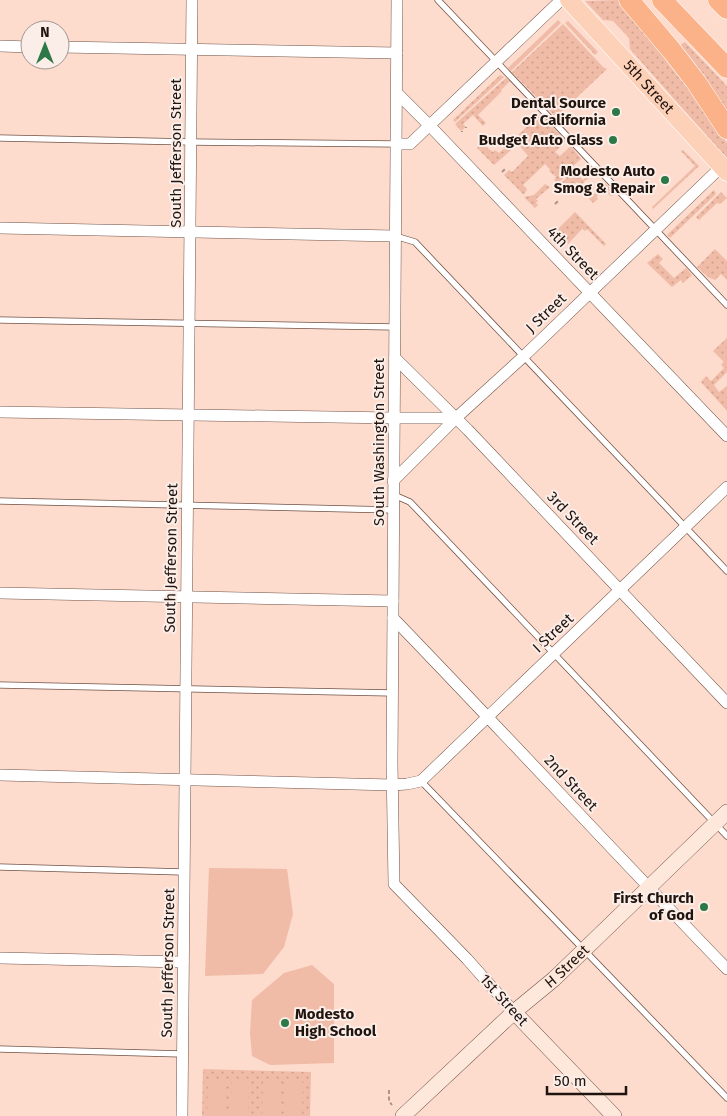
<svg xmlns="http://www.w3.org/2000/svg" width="727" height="1116" viewBox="0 0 727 1116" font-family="'Fira Sans',sans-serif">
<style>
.grass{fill:url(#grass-dots)}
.garden{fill:#f0bca7}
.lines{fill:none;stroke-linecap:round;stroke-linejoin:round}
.service-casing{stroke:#705347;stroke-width:7}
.minor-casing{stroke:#705347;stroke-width:12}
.secondary-casing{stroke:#705347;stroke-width:16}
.primary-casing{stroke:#fff;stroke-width:19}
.motorway-casing{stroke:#fff;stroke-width:21}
.path{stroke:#ad9388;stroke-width:2;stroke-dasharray:4 2.5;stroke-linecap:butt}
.service{stroke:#fff;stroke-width:5.5}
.minor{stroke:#fff;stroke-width:11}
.secondary{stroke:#fee8dc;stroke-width:15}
.primary{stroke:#fdd1b8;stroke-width:18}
.motorway{stroke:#fbb289;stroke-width:20}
.poi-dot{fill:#2c7847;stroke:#fbede7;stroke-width:2}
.labels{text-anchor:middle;stroke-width:4;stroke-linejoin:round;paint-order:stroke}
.street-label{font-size:15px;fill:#20140f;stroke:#fbede7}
.poi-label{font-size:15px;font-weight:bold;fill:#20140f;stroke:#fbede7;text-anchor:end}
</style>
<defs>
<pattern id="grass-dots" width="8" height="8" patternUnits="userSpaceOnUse" patternTransform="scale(1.25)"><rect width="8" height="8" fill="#f0bca7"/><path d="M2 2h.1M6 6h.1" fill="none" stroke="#cea18f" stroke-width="1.8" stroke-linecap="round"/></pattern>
</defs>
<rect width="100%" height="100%" fill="#fddbcd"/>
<!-- grass -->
<g class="grass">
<polygon points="620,0 704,107 727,143 727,159 630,49 629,38 613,21 603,20 585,1"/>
<polygon points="558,20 561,23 511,71 508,68"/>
<polygon points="568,21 598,52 595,55 565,23"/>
<polygon points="563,24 603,67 607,69 556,117 512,72"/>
<polygon points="685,42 727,86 727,118 676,48"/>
<polygon points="500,75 504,77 455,122 453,120"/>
<polygon points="506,78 510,81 501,90 502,91 478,115 486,123 483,126 473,115 463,124 466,127 461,131 455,124"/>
<polygon points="540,114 566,141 555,152 560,156 571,146 581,159 571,168 572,170 557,184 554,180 556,177 549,171 550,169 545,164 523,185 527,189 524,195 504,175 509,170 512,172 528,156 518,144 494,165 477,148 482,144 493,152 495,150 499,153"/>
<polygon points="683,150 699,166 653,209 652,207 695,166 681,151"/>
<polygon points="573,171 583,180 592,171 594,172 572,194 579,186 577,182 568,189 567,188 565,189 560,184"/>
<polygon points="605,183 615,194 611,196 604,191 596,197 598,199 593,203 589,199"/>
<polygon points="545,184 550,187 536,199 538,201 536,203 538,205 535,208 524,197 534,195"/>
<polygon points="714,190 716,194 670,238 667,235"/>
<polygon points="721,192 727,198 720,204 717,203 699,220 696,217"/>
<polygon points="575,212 606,244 604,246 587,229 585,231 582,229 568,244 556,231"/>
<polygon points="715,249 727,261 727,280 721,274 715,280 708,277 697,267"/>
<polygon points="658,254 663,259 659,263 674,278 686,268 692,275 683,283 681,280 672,287 647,263"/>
<polygon points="727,338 727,372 714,385 719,392 727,386 727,411 701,382 706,376 711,381 724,368 721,365 724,362 713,351"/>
<polygon points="203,1069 311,1072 310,1116 202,1116"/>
</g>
<!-- garden -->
<g class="garden">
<polygon points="209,868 287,869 293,914 284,947 263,974 205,976"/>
<polygon points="312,965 334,984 334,1063 270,1065 252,1056 250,1033 252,1000 284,973"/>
<polygon points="208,1079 226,1080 225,1116 207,1116"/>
<polygon points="232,1080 249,1080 248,1116 231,1116"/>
<polygon points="263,1080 280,1081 279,1116 262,1116"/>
<polygon points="286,1081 303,1082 302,1116 284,1116"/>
</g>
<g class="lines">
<!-- service casing -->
<g class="service-casing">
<g id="service">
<polyline points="438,0 727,305"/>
<polyline points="0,138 191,142 397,144"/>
<polyline points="395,236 415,242 727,571"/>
<polyline points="0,320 395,327"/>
<polyline points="394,495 410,502 727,836"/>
<polyline points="0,501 393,510"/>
<polyline points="0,685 393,693"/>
<polyline points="421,781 727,1098"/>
<polyline points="0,867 184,872"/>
<polyline points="0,1049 182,1054"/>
</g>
</g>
<!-- minor casing -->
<g class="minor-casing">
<g id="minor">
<polyline points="397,0 392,763 394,884 467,959 514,1012"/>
<polyline points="0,46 30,47"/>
<polyline points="60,47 397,53"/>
<polyline points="397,93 430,126 727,436"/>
<polyline points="397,144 410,144 561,0"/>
<polyline points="0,228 395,236"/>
<polyline points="395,358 468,430 727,703"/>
<polyline points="0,412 394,418 456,418"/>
<polyline points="393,481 456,418 523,357 721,167"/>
<polyline points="0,593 393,601"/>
<path d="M 393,618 C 505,734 615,853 727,969"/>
<polyline points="0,775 392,785 407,784 421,781 727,487"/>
<polyline points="0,958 183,962"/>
<polyline points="182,1116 192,0"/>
</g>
</g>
<!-- secondary casing -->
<g class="secondary-casing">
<g id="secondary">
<polyline points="514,1012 614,1116"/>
<path id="s1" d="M 403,1116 L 514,1012 L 554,979 L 727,812"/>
</g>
</g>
<!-- primary casing -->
<g class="primary-casing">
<g id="primary">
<path id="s2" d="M 569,0 L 727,172"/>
</g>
</g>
<!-- motorway casing -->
<g class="motorway-casing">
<g id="motorway">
<polyline points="629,0 672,51 696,82 727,129"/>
<polyline points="662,0 727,68"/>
<polyline points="718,0 727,9"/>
</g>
</g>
<!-- path -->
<g class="path">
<polyline points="466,128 466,127"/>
<polyline points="462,132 462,131"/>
<polyline points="502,172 505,169"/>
<polyline points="555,204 559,200"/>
<polyline points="389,1090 389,1101 392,1105"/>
</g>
<!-- service -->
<use href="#service" class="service"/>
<!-- minor -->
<use href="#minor" class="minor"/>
<!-- secondary -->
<use href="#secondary" class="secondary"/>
<!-- primary -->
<use href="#primary" class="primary"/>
<!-- motorway -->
<use href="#motorway" class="motorway"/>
</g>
<!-- markers -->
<g class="poi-dot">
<circle cx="616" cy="112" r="5"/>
<circle cx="613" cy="140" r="5"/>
<circle cx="665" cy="180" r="5"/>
<circle cx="704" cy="907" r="5"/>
<circle cx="285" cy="1023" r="5"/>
</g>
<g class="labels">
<!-- street labels -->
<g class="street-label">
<text dy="5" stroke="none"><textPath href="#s2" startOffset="118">5th Street</textPath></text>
<text transform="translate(176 153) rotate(-90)" y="5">South Jefferson Street</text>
<text transform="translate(573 253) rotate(46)" y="5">4th Street</text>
<text transform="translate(546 313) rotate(-44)" y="5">J Street</text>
<text transform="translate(379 442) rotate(-90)" y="5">South Washington Street</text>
<text transform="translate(573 518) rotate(46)" y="5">3rd Street</text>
<text transform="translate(171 558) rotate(-89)" y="5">South Jefferson Street</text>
<text transform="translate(553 633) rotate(-43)" y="5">I Street</text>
<text transform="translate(571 783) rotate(47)" y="5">2nd Street</text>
<text transform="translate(168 963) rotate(-89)" y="5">South Jefferson Street</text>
<text dy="5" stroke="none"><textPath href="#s1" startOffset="222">H Street</textPath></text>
<text transform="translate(504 1000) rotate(48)" y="5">1st Street</text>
</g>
<!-- poi labels -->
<g class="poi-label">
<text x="606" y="108">Dental Source<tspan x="606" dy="17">of California</tspan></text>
<text x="603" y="145">Budget Auto Glass</text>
<text x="655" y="176">Modesto Auto<tspan x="655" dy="17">Smog &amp; Repair</tspan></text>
<text x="694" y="903">First Church<tspan x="694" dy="17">of God</tspan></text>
<text x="295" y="1019" text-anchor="start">Modesto<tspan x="295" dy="17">High School</tspan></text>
</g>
</g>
<!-- north arrow -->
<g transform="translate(45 45)"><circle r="24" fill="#fbede7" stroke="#a39691"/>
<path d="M0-4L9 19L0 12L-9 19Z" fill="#2c7847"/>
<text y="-8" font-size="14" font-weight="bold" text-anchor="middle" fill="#20140f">N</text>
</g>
<!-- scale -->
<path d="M547 1086v8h79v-8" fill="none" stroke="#20140f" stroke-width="2.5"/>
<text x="554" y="1086" font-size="15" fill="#20140f" stroke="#fbede7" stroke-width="4" paint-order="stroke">50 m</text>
</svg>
